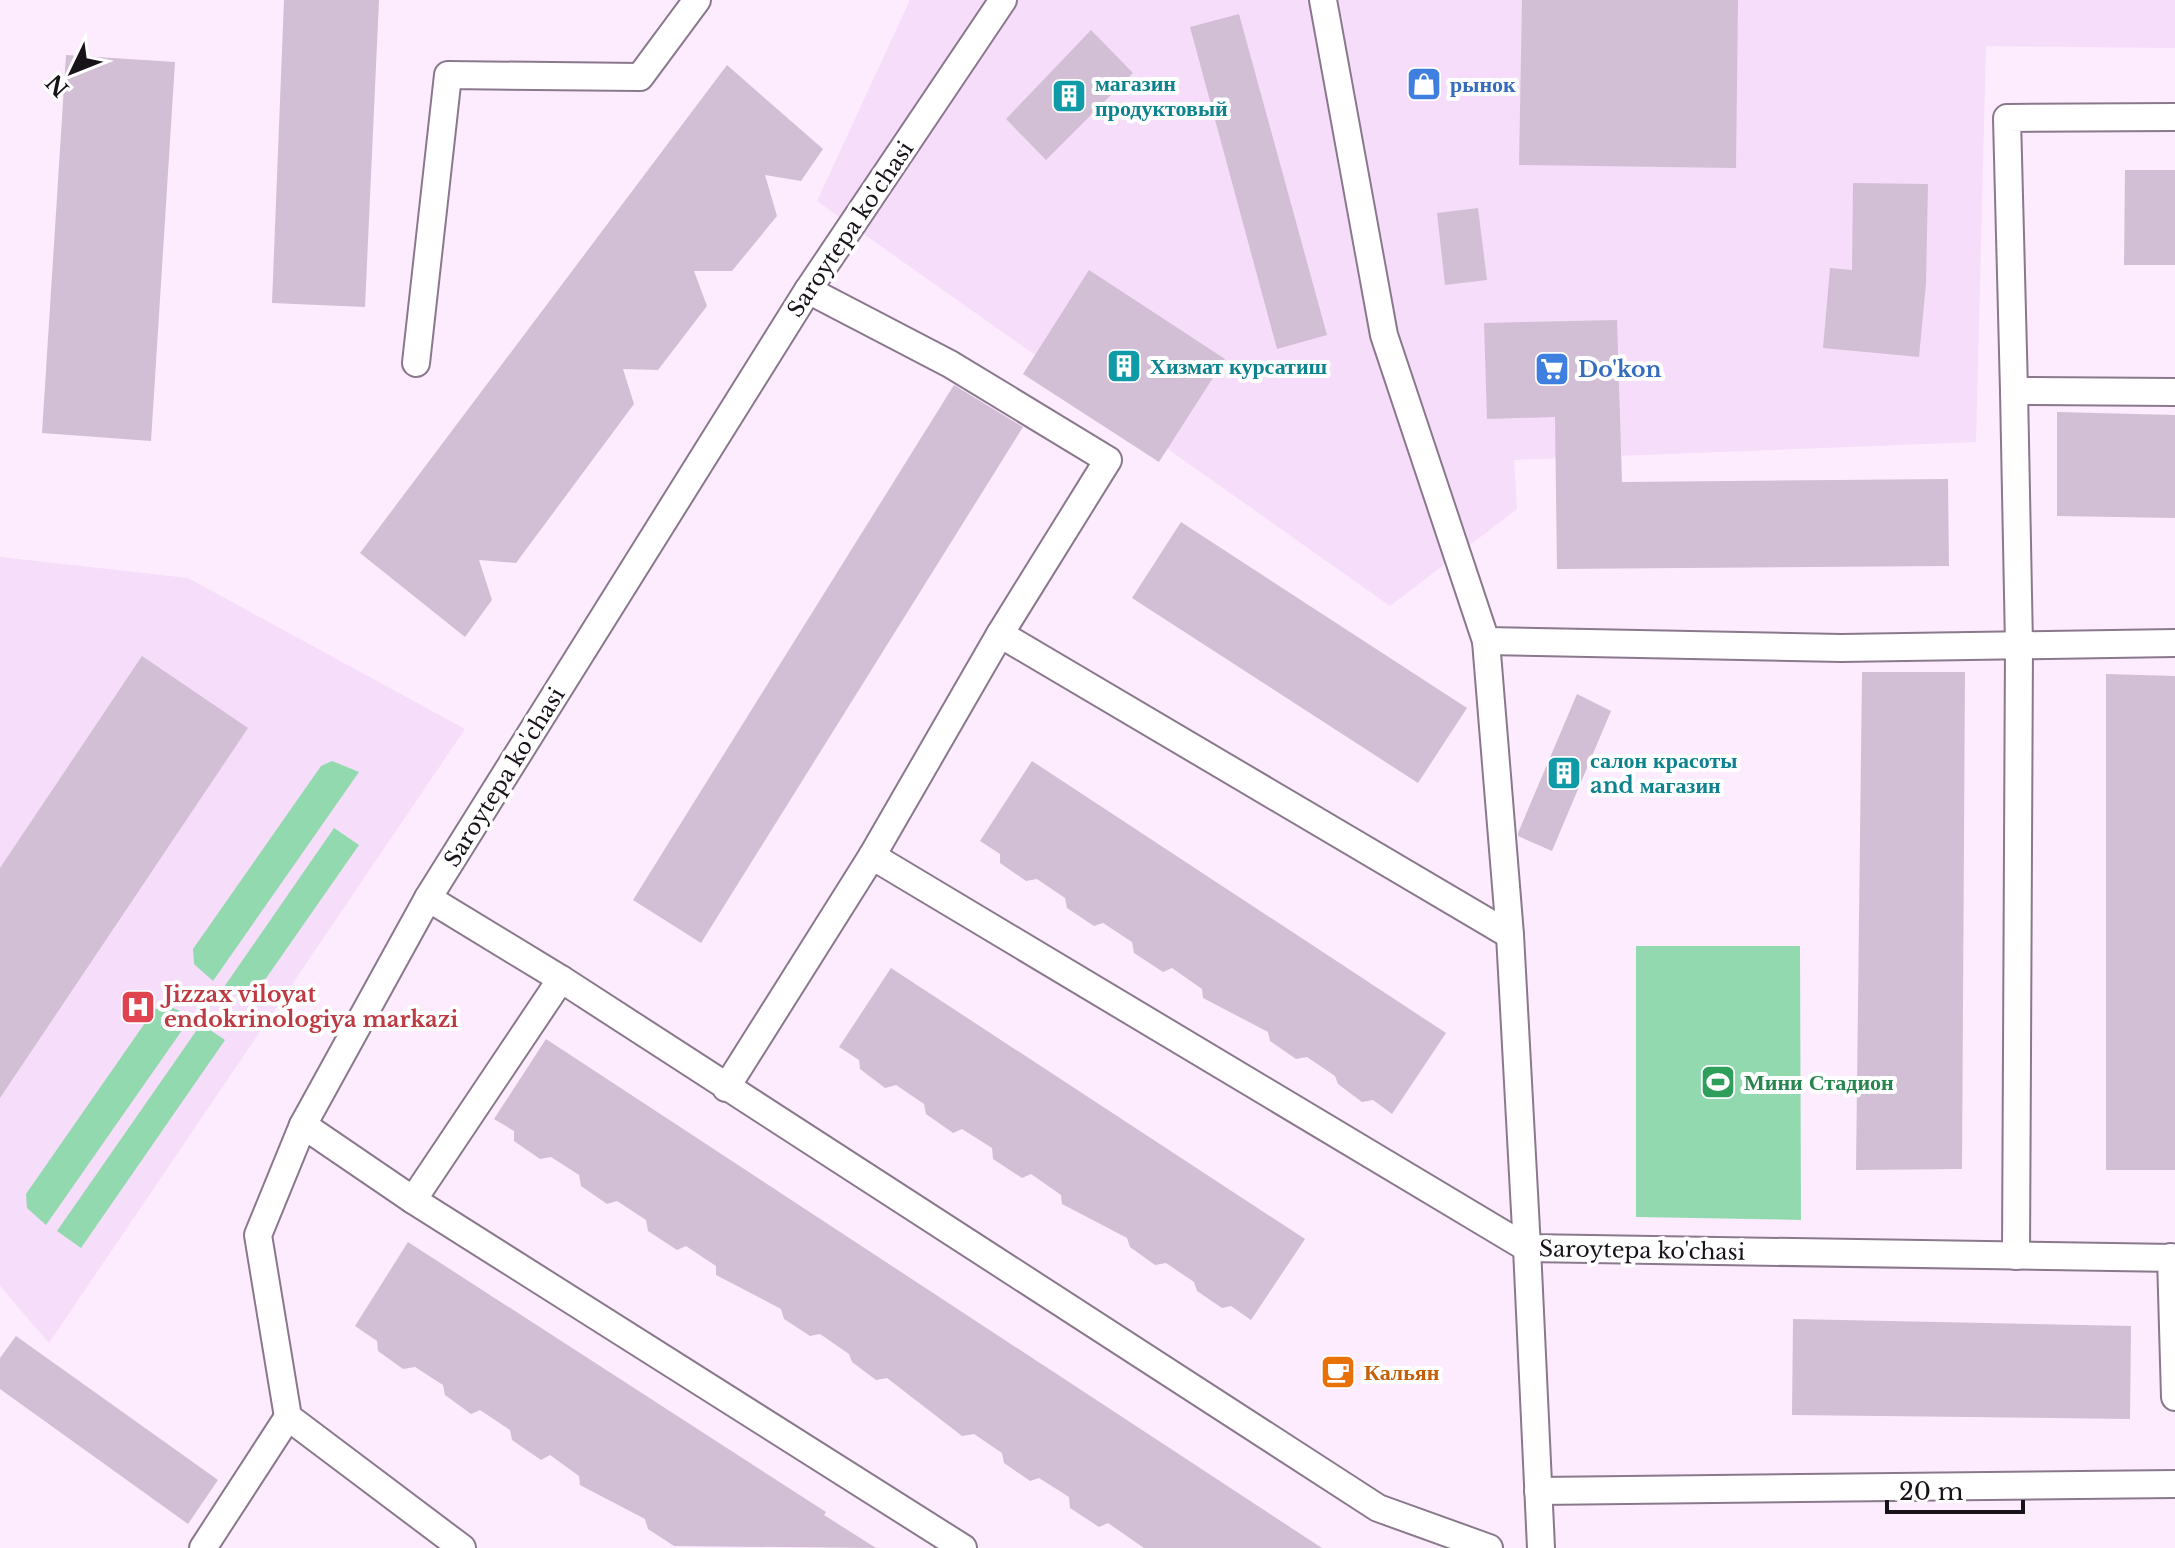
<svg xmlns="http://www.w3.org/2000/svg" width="2175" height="1548" viewBox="0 0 2175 1548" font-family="'Libre Baskerville',serif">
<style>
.built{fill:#f6ddfa}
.green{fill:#93d9b0}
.building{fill:#d2bfd5}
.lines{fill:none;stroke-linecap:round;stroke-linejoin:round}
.lane-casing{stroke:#8a788c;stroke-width:30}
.lane{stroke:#fff;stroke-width:26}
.labels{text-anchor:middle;stroke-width:8;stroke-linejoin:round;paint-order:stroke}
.culture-label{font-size:22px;font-weight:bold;fill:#0d838f;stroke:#fff;text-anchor:start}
.shop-label{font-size:22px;font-weight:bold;fill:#366cbe;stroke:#fff;text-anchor:start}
.street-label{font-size:22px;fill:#181219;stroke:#fff}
.health-label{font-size:22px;font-weight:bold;fill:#be3a42;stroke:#fff;text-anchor:start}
.leisure-label{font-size:22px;font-weight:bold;fill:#27864d;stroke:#fff;text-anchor:start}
.food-label{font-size:22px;font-weight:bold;fill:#c56008;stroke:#fff;text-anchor:start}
</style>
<rect width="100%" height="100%" fill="#fcecfe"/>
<!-- built -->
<g class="built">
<polygon points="910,0 2175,0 2175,48 1986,46 1976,442 1514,460 1517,509 1390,606 817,201"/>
<polygon points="0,557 188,578 465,729 49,1343 0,1286"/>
</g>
<!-- green -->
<g class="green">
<polygon points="332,761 359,772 213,981 194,964 193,949 321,766"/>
<polygon points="334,828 359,845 248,1004 224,987"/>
<polygon points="1636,946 1800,946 1801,1220 1636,1217"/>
<polygon points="166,1005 192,1016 46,1225 27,1208 26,1194 154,1010"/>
<polygon points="201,1024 225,1040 81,1248 57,1231"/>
</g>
<!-- building -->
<g class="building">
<polygon points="284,0 379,0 365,307 272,303"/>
<polygon points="1522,0 1738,0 1736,168 1519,165"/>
<polygon points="1239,14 1327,335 1277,349 1190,27"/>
<polygon points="1091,30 1133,73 1046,160 1006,119"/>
<polygon points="66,55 175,62 151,441 42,433"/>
<polygon points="727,65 823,149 801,181 765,175 777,216 732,271 694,271 707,306 658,370 623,369 634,404 516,563 479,560 492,600 465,637 360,553"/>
<polygon points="2125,170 2175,170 2175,265 2124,265"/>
<polygon points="1853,183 1928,184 1926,284 1919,357 1823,348 1830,268 1852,270"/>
<polygon points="1478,208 1487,280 1445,285 1437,213"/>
<polygon points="1089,270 1225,359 1159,462 1023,374"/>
<polygon points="1617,320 1622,482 1948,479 1949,566 1557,569 1555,417 1487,419 1484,323"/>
<polygon points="954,385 1023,427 701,943 633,900"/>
<polygon points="2057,412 2175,415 2175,518 2057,516"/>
<polygon points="1181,522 1467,708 1418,783 1132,598"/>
<polygon points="142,656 248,728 0,1098 0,868"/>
<polygon points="1862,672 1965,672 1962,1169 1856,1170"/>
<polygon points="2106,674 2175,676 2175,1170 2106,1170"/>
<polygon points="1577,694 1611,711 1552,851 1518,836 1518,833"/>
<polygon points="1032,761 1446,1033 1392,1114 1373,1100 1362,1102 1338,1084 1335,1076 1307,1057 1296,1059 1270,1041 1268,1032 1203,998 1202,989 1172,968 1163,972 1134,953 1132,942 1103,923 1094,926 1067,908 1065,898 1037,879 1026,881 1000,863 1000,854 980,841"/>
<polygon points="891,968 1305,1239 1251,1320 1231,1306 1222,1308 1197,1291 1194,1282 1166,1263 1155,1265 1130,1247 1127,1238 1062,1204 1061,1195 1031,1174 1022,1178 993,1159 992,1148 962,1129 953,1133 926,1114 924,1104 896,1085 885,1088 860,1069 859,1060 839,1047"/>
<polygon points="546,1039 988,1329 1322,1548 1144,1548 1108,1523 1099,1527 1070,1508 1069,1497 1039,1478 1030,1481 1004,1463 1002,1453 974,1434 962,1436 887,1378 876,1380 852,1362 849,1354 820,1334 810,1336 784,1319 781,1309 716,1275 716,1266 686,1246 677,1250 648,1231 646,1220 617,1201 607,1204 581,1186 579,1175 551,1157 540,1159 514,1141 514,1131 494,1119"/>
<polygon points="408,1242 826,1512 824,1515 876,1548 674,1546 648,1529 645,1519 580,1485 579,1476 550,1455 541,1460 512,1440 510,1430 480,1410 471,1414 445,1395 443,1385 415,1367 403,1369 378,1351 377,1341 355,1326"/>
<polygon points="1793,1319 2131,1326 2130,1419 1792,1415"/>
<polygon points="16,1336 218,1480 188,1524 0,1389 0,1358"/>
</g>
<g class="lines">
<!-- lane casing -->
<g class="lane-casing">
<g id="lane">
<polyline points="1323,0 1384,335 1486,641 1841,648 2175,643"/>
<polyline points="416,363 448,75 640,77 697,0"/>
<polyline points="2014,391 2007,118 2175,117"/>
<polyline points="1000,634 1510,935"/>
<polyline points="1486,641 1510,935 1527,1248 2175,1258"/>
<polyline points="872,856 1527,1248 1541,1548"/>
<polyline points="428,898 561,979"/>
<polyline points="726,1088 872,856 1000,634 1108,460 950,364 808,290"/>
<polyline points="303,1125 413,1200"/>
<polyline points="2016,1256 2019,645 2014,391 2175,392"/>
<polyline points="2171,1257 2175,1397"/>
<polyline points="1538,1491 2175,1484"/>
<polyline points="203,1548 288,1417"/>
<polyline points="462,1548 288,1417 258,1235 303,1125 428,898 808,290 1003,0"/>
<polyline points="963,1548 413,1200 561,979 1378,1508 1489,1548"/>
</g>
</g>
<!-- lane -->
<use href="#lane" class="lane"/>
</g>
<!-- icons -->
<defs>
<g id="shop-square" transform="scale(1.8)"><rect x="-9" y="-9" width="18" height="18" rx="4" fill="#3f7fe0" stroke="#fff"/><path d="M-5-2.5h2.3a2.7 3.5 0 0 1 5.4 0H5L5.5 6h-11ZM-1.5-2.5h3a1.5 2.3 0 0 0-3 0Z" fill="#fff"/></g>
<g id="building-square" transform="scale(1.8)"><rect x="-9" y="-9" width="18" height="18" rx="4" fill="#0f9aa8" stroke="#fff"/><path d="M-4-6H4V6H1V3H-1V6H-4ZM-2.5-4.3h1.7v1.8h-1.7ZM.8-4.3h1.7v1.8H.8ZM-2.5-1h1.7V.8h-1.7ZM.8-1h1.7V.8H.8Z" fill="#fff"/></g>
<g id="supermarket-square" transform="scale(1.8)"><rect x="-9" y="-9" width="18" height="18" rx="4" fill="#3f7fe0" stroke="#fff"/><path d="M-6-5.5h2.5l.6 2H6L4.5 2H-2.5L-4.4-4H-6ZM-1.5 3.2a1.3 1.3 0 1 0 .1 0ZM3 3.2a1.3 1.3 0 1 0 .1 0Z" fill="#fff"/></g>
<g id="hospital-square" transform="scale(1.8)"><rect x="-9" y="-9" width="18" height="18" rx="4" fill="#e0444e" stroke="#fff"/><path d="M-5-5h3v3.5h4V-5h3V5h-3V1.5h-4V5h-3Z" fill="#fff"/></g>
<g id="stadium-square" transform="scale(1.8)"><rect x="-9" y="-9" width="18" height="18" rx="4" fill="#2e9e5b" stroke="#fff"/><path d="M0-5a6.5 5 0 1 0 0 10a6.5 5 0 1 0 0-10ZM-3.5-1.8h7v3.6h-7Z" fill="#fff"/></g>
<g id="cafe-square" transform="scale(1.8)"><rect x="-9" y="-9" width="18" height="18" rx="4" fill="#e8710a" stroke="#fff"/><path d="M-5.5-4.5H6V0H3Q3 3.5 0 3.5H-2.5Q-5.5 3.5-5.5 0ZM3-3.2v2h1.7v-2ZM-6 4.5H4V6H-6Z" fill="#fff"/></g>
</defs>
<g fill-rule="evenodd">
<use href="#shop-square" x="1424" y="84"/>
<use href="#building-square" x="1069" y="96"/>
<use href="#building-square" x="1124" y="366"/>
<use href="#supermarket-square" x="1552" y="369"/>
<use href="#building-square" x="1564" y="773"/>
<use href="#hospital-square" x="138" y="1007"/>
<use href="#stadium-square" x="1718" y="1082"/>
<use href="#cafe-square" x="1338" y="1372"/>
</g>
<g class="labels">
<!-- culture labels -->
<g class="culture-label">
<text x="1095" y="91">магазин<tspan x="1095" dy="25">продуктовый</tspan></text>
<text x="1150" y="374">Хизмат курсатиш</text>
<text x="1590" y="768">салон красоты<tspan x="1590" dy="25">and магазин</tspan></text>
</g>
<!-- shop labels -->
<g class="shop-label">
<text x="1450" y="92">рынок</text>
<text x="1578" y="377">Do'kon</text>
</g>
<!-- street labels -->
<g class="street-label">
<text transform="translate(850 229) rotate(-56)" y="8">Saroytepa ko'chasi</text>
<text transform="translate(504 777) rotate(-58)" y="8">Saroytepa ko'chasi</text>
<text transform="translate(1642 1250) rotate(1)" y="8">Saroytepa ko'chasi</text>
</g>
<!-- health labels -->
<g class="health-label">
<text x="164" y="1002">Jizzax viloyat<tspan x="164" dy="25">endokrinologiya markazi</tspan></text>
</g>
<!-- leisure labels -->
<g class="leisure-label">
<text x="1744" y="1090">Мини Стадион</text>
</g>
<!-- food labels -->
<g class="food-label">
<text x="1364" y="1380">Кальян</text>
</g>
</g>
<!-- north arrow -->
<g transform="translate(72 72) rotate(227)" stroke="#ffffff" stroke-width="6" paint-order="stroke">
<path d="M0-6L14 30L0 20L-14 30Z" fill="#181219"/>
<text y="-12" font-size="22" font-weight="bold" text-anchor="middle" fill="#181219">N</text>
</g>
<!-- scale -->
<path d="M1887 1500v12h136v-12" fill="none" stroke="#181219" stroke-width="4"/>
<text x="1899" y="1500" font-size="24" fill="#181219" stroke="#ffffff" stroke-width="6" paint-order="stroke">20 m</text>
</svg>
